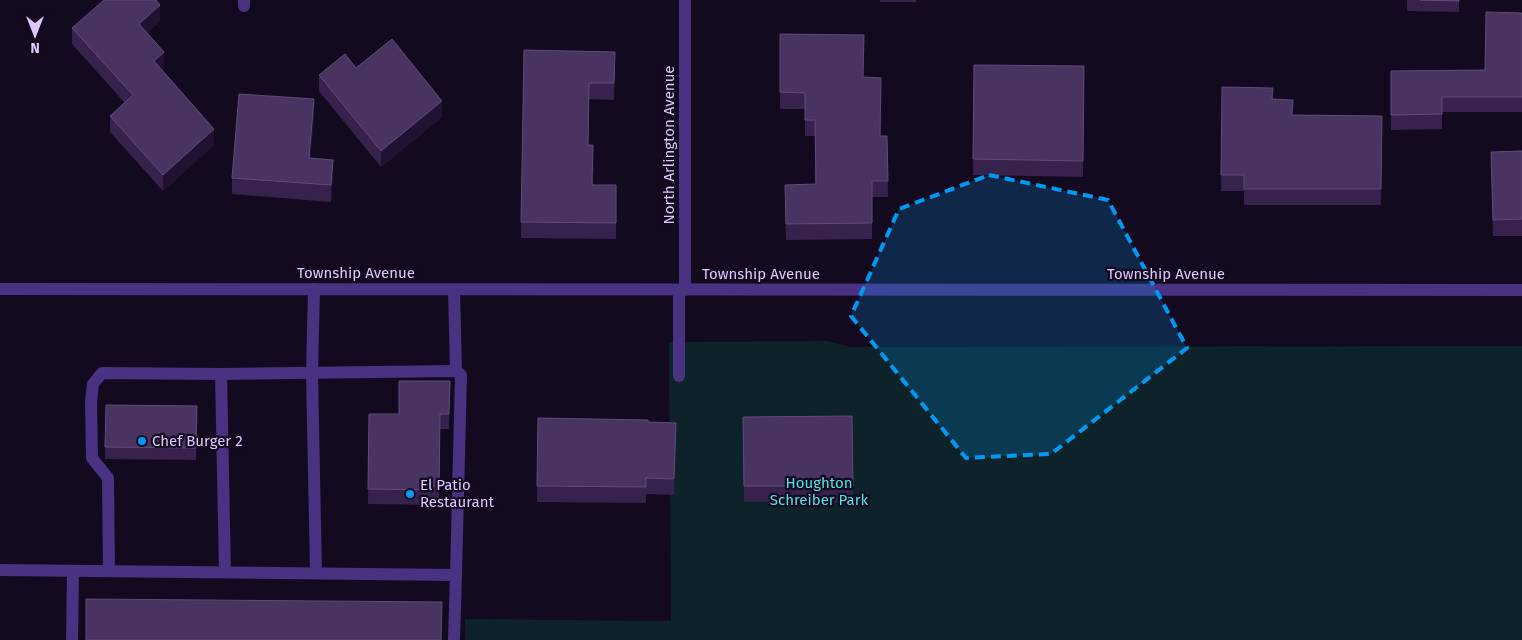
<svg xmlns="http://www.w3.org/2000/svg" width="1522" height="640" viewBox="0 0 1522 640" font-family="'Fira Sans',sans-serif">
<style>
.green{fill:#0d2229}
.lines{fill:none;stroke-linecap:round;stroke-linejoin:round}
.lane{stroke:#4a3182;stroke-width:12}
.street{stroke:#4a3182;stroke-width:12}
.wall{fill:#37224e}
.shaded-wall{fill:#211133}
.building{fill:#483361;stroke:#604b7a}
.marked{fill:#0099f3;fill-opacity:0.2;stroke:#0099f3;stroke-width:4;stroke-dasharray:10 6;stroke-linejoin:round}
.poi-dot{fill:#0099f3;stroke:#130a1f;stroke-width:2}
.labels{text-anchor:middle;stroke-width:4.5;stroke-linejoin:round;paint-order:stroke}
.street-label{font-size:15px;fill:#ddc8ff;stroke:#130a1f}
.poi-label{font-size:15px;fill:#ddc8ff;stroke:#130a1f;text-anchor:start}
.park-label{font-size:15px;fill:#4be5e8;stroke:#130a1f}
</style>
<rect width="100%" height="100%" fill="#130a1f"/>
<!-- green -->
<polygon class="green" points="828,341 851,347 1522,346 1522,640 465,640 465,619 671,621 669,342"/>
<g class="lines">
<!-- lane -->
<g class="lane">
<polyline points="314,289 312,373 316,573"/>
<polyline points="454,290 456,371"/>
<polyline points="221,374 225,572"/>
<polyline points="0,570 456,575 454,640"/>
<polyline points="109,571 108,478 92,458 91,402 93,384 102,373 221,374 456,371 461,375 456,575"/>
<polyline points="72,640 73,571"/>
</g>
<!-- street -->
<g class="street">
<polyline points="244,0 244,6"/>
<polyline points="0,289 1522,290"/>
<polyline points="679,290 679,376"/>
<polyline points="685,290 685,0"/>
</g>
</g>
<!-- wall -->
<g class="wall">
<rect x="880" y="0" width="36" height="2"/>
<polygon points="1407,0 1459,0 1459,12 1407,11"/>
<polygon points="1522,13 1522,112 1442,112 1442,129 1391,130 1391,71 1485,70"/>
<polygon points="160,21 147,33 164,68 162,70 214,145 163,191 110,132 110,116 125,103 72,44 72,28"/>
<polygon points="780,34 863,77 880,136 887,136 888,197 872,197 872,239 786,240 785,201 815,184 815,136 805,136 805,109 780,109"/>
<polygon points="524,50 615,68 614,100 589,99 588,145 593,185 616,185 616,239 521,238"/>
<polygon points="974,65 1084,66 1083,177 973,175"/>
<polygon points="356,68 442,117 381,167 319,91 319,75"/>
<polygon points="1222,87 1273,99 1293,115 1382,116 1381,205 1244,205 1244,191 1221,191"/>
<polygon points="314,115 310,159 333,176 331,202 232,194 232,178"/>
<polygon points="1522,151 1522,236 1493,236 1491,152"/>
<polygon points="450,381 449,429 440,429 439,505 368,504 369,414 399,414"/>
<polygon points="106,405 197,406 196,460 105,459"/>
<polygon points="743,417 853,486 853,502 744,502"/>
<polygon points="538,418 676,423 674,495 646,494 646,503 537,502"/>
</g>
<!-- shaded-wall -->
<g class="shaded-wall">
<polygon points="160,5 160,21 139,40 139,24"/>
<polygon points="164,52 164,68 154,77 154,61"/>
<polygon points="314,99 314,115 309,175 309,158"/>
<polygon points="442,101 442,117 381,167 381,151"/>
<polygon points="214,129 214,145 163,191 163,175"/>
<polygon points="333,160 333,176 331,202 331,185"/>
</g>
<!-- building -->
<g class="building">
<polygon points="104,0 156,0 160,5 139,24 164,52 154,61 214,129 163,175 110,116 133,95 72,28"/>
<polygon points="1420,0 1459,0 1459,1"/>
<polygon points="1486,12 1522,13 1522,97 1442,97 1442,114 1391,115 1391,71 1485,70"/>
<polygon points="780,34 864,35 863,77 881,78 880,136 887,136 888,181 872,181 872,223 786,224 785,185 816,184 815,120 805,120 805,93 780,92"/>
<polygon points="392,39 442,101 381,151 319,75 345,54 356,68"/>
<polygon points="524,50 615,52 614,83 589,83 588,145 593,145 592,185 616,185 616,223 521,222"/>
<polygon points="974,65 1084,66 1083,161 973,159"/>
<polygon points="1222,87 1273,88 1272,99 1293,100 1292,115 1382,116 1381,189 1244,189 1244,175 1221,175"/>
<polygon points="239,94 314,99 309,158 333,160 331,185 232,178"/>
<polygon points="1522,151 1522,219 1493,220 1491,152"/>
<polygon points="399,381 450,381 449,414 440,414 439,490 368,489 369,414 399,414"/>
<polygon points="106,405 197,406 196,448 105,447"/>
<polygon points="852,416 853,486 744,486 743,417"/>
<polygon points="538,418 648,420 648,422 676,423 674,479 646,478 646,487 537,486"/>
<polygon points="86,599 442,602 441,640 86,640"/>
</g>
<!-- marked area -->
<path class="marked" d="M 989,175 L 1108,200 L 1187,348 L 1051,454 L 966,458 L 851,316 L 899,209 Z"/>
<!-- markers -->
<g class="poi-dot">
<circle cx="142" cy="441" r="5"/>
<circle cx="410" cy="494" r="5"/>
</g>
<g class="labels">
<!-- street labels -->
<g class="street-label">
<text transform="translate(669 145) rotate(-90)" y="5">North Arlington Avenue</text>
<text x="356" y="278">Township Avenue</text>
<text x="761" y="279">Township Avenue</text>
<text x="1166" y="279">Township Avenue</text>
</g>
<!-- poi labels -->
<g class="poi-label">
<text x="152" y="446">Chef Burger 2</text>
<text x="420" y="490">El Patio<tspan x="420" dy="17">Restaurant</tspan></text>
</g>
<!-- park labels -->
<g class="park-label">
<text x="819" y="488">Houghton<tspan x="819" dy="17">Schreiber Park</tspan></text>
</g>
</g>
<!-- north arrow -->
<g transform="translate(35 35) rotate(180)" stroke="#130a1f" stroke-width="4" paint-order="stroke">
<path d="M0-4L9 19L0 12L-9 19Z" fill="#ddc8ff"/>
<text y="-8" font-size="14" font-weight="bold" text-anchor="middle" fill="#ddc8ff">N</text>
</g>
</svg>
